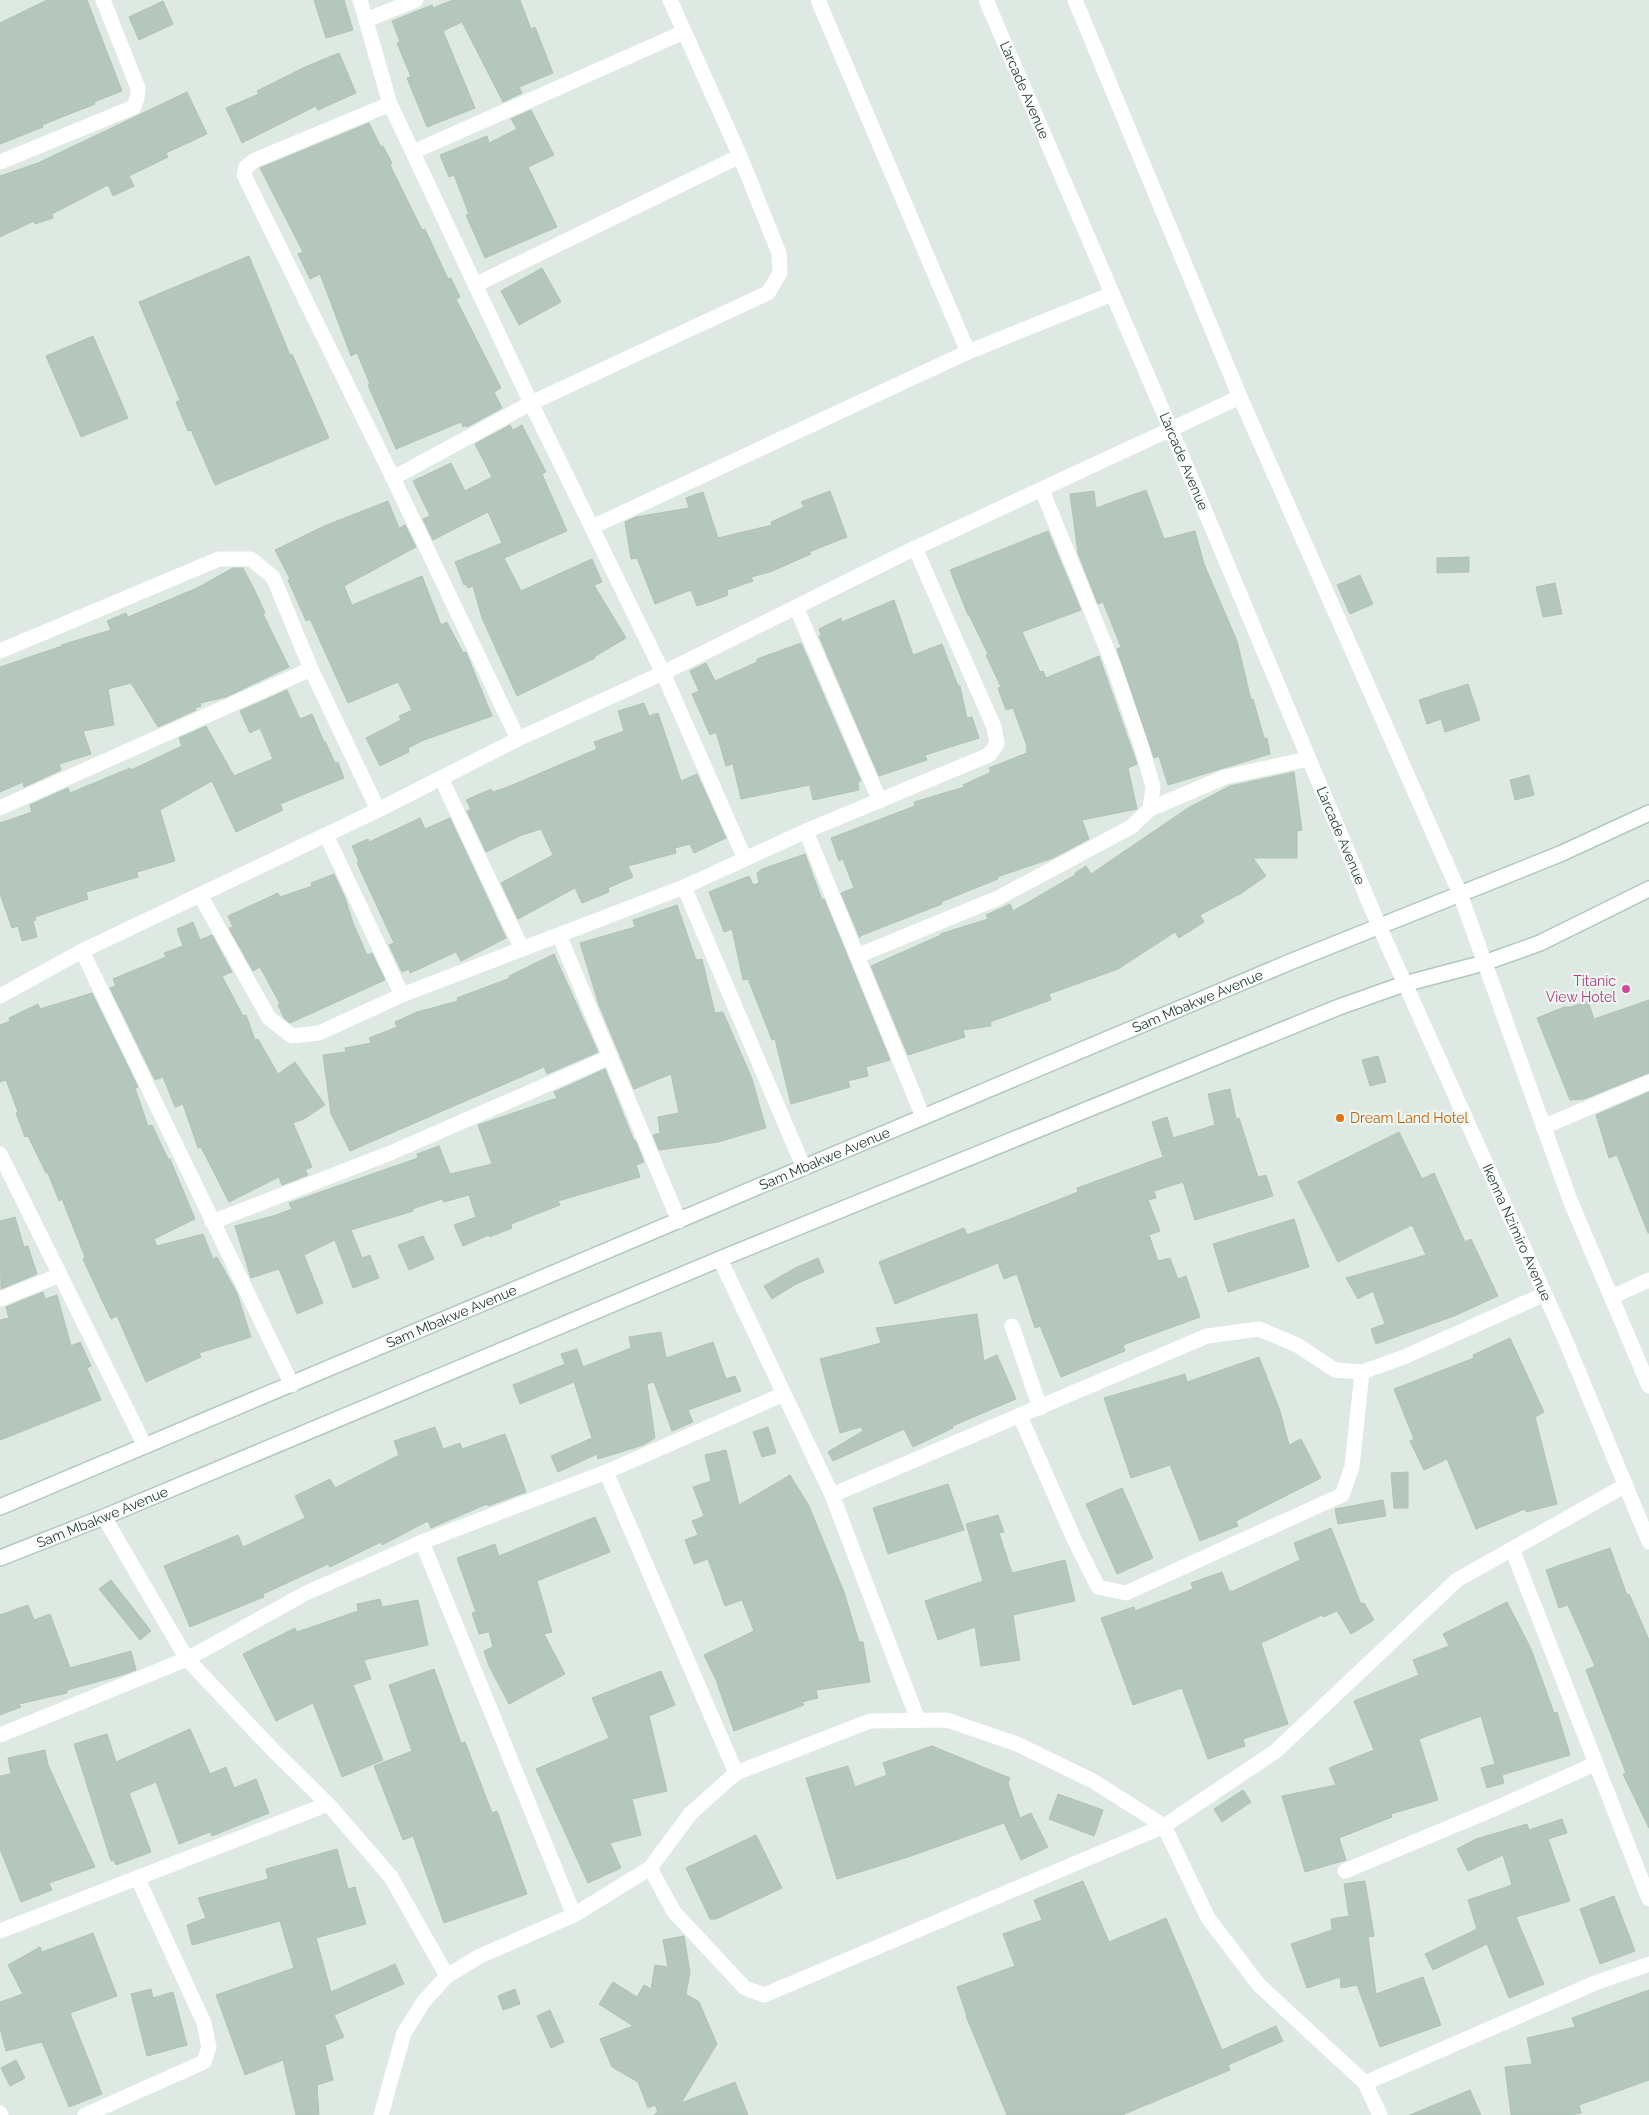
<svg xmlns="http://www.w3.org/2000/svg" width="1649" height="2115" viewBox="0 0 1649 2115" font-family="Raleway,sans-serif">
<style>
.building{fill:#b5c7bd;stroke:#afc3b8}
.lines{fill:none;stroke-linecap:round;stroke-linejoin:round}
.secondary-casing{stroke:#b0c9bc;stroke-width:18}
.minor{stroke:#fff;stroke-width:15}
.tertiary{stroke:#fff;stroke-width:15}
.secondary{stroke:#fff;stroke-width:15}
.hotel-dot{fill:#d1479c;stroke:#edf6f0;stroke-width:2}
.food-dot{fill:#e8710a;stroke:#edf6f0;stroke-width:2}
.labels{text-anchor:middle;stroke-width:4.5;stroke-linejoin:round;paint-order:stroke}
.street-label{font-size:14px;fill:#1e392e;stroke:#edf6f0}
.hotel-label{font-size:14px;fill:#b23c85;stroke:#edf6f0;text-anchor:end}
.food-label{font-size:14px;fill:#c56008;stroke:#edf6f0;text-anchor:start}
</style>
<rect width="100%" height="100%" fill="#dde9e2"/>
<!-- building -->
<g class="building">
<polygon points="47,0 87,0 122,91 94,102 95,104 42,125 43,127 0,144 0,23"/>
<polygon points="314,0 344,0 353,30 326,38"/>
<polygon points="453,0 520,0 531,29 535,27 553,73 519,87 522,93 503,102 462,22 443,31 475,108 427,127 407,78 411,77 397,43 400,42 392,21 432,5 433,8"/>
<polygon points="163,1 173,24 139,40 129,17"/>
<polygon points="339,53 356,93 318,110 316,106 242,143 226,108 259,94 257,91 305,67"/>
<polygon points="187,92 207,134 166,153 168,157 129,176 134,186 113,196 108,185 52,214 53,218 35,224 34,221 0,237 0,176 38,163"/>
<polygon points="531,110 554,155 528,167 557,227 485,258 466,215 469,214 454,175 449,177 440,155 487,136 489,143 517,129 511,119"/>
<polygon points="369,123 381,147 383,146 392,163 390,165 422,230 425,229 448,279 451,278 460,297 456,299 501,388 494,392 502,408 467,427 466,425 463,427 461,422 396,449 368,385 370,384 357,353 351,356 320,274 310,279 298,254 303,252 260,168"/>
<polygon points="249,256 290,355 292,354 329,438 215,485 191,430 188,431 176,402 180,400 139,302"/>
<polygon points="542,268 561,302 519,325 501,291"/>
<polygon points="93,336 128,418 81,437 46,356"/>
<polygon points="510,425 513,430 522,425 546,472 542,474 567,531 504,558 521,591 592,559 602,582 594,585 626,638 594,657 595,658 517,696 482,618 473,586 468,588 466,584 464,585 455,562 502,543 488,512 433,540 423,519 430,516 413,481 451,463 465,491 492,477 475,444"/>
<polygon points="1146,490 1164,539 1195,531 1204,564 1237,641 1251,700 1253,699 1264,738 1267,738 1270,754 1168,785 1159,756 1154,758 1117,649 1121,647 1103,602 1098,604 1078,553 1070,494 1094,491 1096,508"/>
<polygon points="830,491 847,537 809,552 811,554 770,572 751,577 753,581 727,590 728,595 715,600 697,606 691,590 655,604 637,558 631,559 625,522 636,517 689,508 686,498 703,492 718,538 772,525 771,522 804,507 801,502"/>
<polygon points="388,501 399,528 405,525 416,547 344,586 352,605 422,576 441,625 447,622 463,653 466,652 492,716 424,740 408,748 409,752 380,766 366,738 401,720 399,716 412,710 398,682 348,703 310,619 306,621 288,580 290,579 275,550 324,526"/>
<polygon points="1048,531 1081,610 1022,632 1040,672 1043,671 1046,678 1099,656 1137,764 1128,768 1137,809 1082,820 1089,839 1053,858 997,877 998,879 941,902 942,904 860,936 860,938 841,893 854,888 843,859 839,861 831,838 915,806 914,802 964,787 963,785 991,772 989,768 1027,753 1026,746 1027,746 1013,708 1006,710 998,688 1001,687 986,655 988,654 969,615 968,615 950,570"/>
<polygon points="1469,557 1469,572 1437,573 1437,558"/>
<polygon points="233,568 243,568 255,591 265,613 263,614 289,667 226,697 200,703 201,706 195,708 196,710 158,727 131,683 108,689 114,725 83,731 91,754 59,764 61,770 24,787 23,782 0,792 0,667 62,646 61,645 111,630 107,621 126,613 128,617 197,588"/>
<polygon points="1360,575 1373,604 1350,614 1337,585"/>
<polygon points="1555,583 1562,614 1543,617 1536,587"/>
<polygon points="894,600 913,655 942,644 958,686 960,686 967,718 972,717 979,738 925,755 927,760 879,776 819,636 821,635 819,629 841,618 842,622"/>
<polygon points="801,643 861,781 858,782 859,790 813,800 810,785 741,799 733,764 726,766 716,732 710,735 692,694 699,691 690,671 706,663 715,681 757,662 757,659"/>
<polygon points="1468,684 1480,720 1445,732 1441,719 1427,724 1419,700"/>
<polygon points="287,690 300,719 312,714 324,742 325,741 335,763 338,762 344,778 280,804 283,810 236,832 212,781 160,810 175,861 137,872 138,877 86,892 88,899 35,917 36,920 33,921 37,937 22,941 18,926 12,928 0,894 0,823 32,812 30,805 68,788 70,793 130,768 131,770 182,746 179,738 206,726 234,776 273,759 260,728 250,733 240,711"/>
<polygon points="644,703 649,716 658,713 681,781 697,774 726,838 694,853 690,844 675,848 676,853 628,866 633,877 608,888 609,892 582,903 575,888 518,919 501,883 553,855 541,829 522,835 486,852 467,811 471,809 466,800 491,789 493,792 510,786 597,749 594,742 624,731 618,711"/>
<polygon points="1294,772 1302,830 1297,831 1297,858 1253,858 1266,876 1240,894 1200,915 1204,922 1179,938 1175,932 1118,969 1049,994 1051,1000 990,1022 991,1026 963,1030 965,1037 908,1055 871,966 941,935 940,934 988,919 986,915 1010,904 1013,911 1075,875 1075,873 1086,866 1091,874 1188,808 1230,786"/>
<polygon points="1529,775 1534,795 1515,800 1510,780"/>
<polygon points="420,818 425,829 450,818 506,938 461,961 456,952 410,973 409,969 402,972 389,945 394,943 357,863 359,862 352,846 368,839 369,842"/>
<polygon points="805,854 822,900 824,899 890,1060 866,1067 868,1076 848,1081 850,1087 791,1104 775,1039 772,1040 748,979 743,980 732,929 724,932 709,892 749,876 753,885 759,883 757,873 762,869"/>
<polygon points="334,874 345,898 353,923 367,955 372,953 385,980 290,1023 284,1018 278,1005 280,1004 260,967 253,971 229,928 233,927 228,916 278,893 280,897 312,886 311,883"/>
<polygon points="677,905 696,960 702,959 715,1013 723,1012 752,1079 766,1128 718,1142 659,1150 653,1135 660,1133 658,1117 679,1113 671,1074 634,1089 599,1005 580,943 635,927 633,920"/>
<polygon points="193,922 200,940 212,935 232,972 222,976 243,1016 246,1015 255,1040 258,1039 278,1074 295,1062 325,1105 304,1119 293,1123 312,1167 305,1170 308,1175 282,1185 279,1177 229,1202 201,1147 198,1148 183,1104 175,1107 163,1077 155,1080 110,988 116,986 113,979 166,957 164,953 183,946 177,929"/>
<polygon points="554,954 598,1052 547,1074 544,1067 350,1151 331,1114 323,1055 346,1052 345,1048 371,1043 369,1038 397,1027 395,1022 417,1012 458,1001 457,998 510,978 509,976"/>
<polygon points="92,993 138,1087 135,1088 148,1126 152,1125 168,1159 170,1159 195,1219 154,1239 157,1246 203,1234 213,1259 217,1257 237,1293 251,1337 199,1353 201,1357 146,1382 117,1316 111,1319 100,1296 83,1259 85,1257 62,1199 59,1201 48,1173 46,1173 28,1136 25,1137 16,1113 18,1112 6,1080 0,1082 0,1025 10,1021 9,1018 38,1004 40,1009"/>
<polygon points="1649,1000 1649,1073 1584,1099 1570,1100 1537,1018 1564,1007 1571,1007 1588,1001 1594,1019"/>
<polygon points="1378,1056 1386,1082 1370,1086 1362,1060"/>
<polygon points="605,1069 634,1141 635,1140 644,1162 636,1165 640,1177 558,1201 560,1205 511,1224 512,1228 490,1237 489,1235 463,1246 454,1225 476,1217 469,1195 444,1202 442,1199 412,1209 413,1211 351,1230 362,1258 370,1255 379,1278 353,1288 335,1240 304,1255 323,1303 297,1314 279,1269 251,1278 235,1226 273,1216 292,1209 289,1203 418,1158 417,1154 439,1146 450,1174 492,1164 478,1125 557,1098 554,1092"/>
<polygon points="1230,1089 1236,1119 1239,1118 1258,1177 1266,1175 1273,1196 1195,1220 1183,1182 1154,1191 1156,1198 1148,1200 1160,1231 1149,1235 1158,1261 1170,1258 1178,1279 1186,1276 1200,1317 1123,1345 1125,1351 1061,1377 1040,1326 1035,1328 1017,1274 1004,1279 998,1263 895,1304 879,1262 964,1228 967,1235 1010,1219 1078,1192 1077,1188 1163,1157 1152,1122 1167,1117 1173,1138 1215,1125 1208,1094"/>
<polygon points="1649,1092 1649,1233 1648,1233 1617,1155 1609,1158 1596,1115"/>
<polygon points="1399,1132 1422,1179 1434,1173 1465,1242 1471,1239 1498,1296 1454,1316 1376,1344 1371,1329 1385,1324 1373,1291 1358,1299 1346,1278 1426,1255 1412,1225 1338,1262 1298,1182"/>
<polygon points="15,1217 24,1247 28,1246 37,1274 1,1289 0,1221"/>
<polygon points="1294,1219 1309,1267 1228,1292 1213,1244"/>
<polygon points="423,1236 434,1259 409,1270 398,1245"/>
<polygon points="818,1258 824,1272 796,1284 772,1299 764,1286 795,1268"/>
<polygon points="43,1292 45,1299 57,1295 71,1346 80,1342 91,1366 87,1368 101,1400 0,1440 0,1320 9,1318 6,1307"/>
<polygon points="977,1314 984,1361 997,1355 1016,1399 952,1426 953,1428 913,1447 904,1429 833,1461 828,1452 863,1431 861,1427 840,1433 820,1359 881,1343 876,1328"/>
<polygon points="661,1332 666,1358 713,1342 726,1379 735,1376 741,1391 688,1410 693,1422 672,1431 654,1382 647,1384 655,1438 643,1445 598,1459 597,1454 558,1472 551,1456 592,1438 574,1382 520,1404 513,1385 565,1364 561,1354 577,1349 583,1367 631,1348 629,1337"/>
<polygon points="1510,1338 1544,1412 1535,1417 1557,1504 1526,1512 1525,1509 1476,1529 1447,1459 1424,1470 1410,1441 1414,1439 1394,1389 1474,1358 1473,1355"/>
<polygon points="1259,1357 1280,1411 1289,1445 1301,1439 1321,1478 1236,1521 1238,1526 1200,1541 1170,1465 1131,1478 1104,1398 1185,1374 1187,1382"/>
<polygon points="435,1427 443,1449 460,1443 462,1449 505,1434 526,1492 488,1506 487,1504 431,1528 428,1521 382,1545 381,1542 330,1567 328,1564 263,1594 264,1597 190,1627 164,1566 238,1535 243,1547 305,1518 295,1496 330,1479 335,1488 399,1455 394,1441"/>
<polygon points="768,1427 776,1453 762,1457 753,1432"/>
<polygon points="726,1450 739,1505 790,1475 809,1506 844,1592 859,1642 863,1642 870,1682 816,1690 818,1698 802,1702 804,1705 734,1731 716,1680 704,1655 754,1631 742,1600 725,1606 708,1559 694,1564 685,1540 698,1535 692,1521 704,1516 693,1487 711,1481 705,1455"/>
<polygon points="1408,1472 1408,1508 1394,1508 1391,1473"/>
<polygon points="948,1484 964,1530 888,1554 873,1508"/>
<polygon points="1122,1488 1153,1558 1117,1574 1086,1504"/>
<polygon points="1383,1500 1386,1516 1338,1524 1335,1509"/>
<polygon points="998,1515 1004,1532 999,1533 1012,1573 1065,1560 1075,1601 1013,1615 1020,1660 981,1666 975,1627 938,1640 925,1601 983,1581 966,1524"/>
<polygon points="595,1517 610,1552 537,1581 552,1632 544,1634 565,1674 509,1704 489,1666 484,1651 493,1647 489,1632 479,1634 472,1613 476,1612 457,1558 495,1544 499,1556"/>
<polygon points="1331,1528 1361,1604 1364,1603 1374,1620 1351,1634 1337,1611 1323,1617 1322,1615 1261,1643 1288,1724 1243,1739 1245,1746 1208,1759 1182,1688 1133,1705 1101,1618 1134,1607 1135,1611 1193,1589 1191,1583 1222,1572 1229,1591 1233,1591 1300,1560 1294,1543"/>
<polygon points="1610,1548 1627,1595 1629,1594 1649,1640 1649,1828 1623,1774 1626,1773 1586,1670 1595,1666 1568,1605 1559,1608 1546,1570"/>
<polygon points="111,1580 151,1631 140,1640 99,1589"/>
<polygon points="380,1599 382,1607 418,1600 428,1645 364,1660 371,1679 353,1685 383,1760 342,1777 313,1703 276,1721 243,1654 295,1628 297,1632 358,1611 357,1604"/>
<polygon points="1507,1602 1531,1649 1554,1713 1557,1712 1570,1755 1502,1775 1504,1783 1487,1788 1481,1768 1495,1764 1481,1716 1419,1739 1438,1800 1391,1814 1392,1817 1339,1838 1346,1860 1305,1872 1282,1796 1336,1785 1329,1768 1374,1750 1354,1701 1419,1675 1413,1660 1449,1646 1443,1634"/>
<polygon points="28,1605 34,1620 50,1614 70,1668 131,1651 136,1670 122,1675 67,1690 67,1693 19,1704 21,1707 0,1715 0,1615"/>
<polygon points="434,1669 461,1743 465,1742 492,1813 497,1811 527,1894 444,1923 413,1836 403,1840 374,1766 412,1751 389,1685"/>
<polygon points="661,1671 675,1705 649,1716 667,1791 632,1799 641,1835 610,1843 621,1868 588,1883 536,1769 609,1738 592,1698"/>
<polygon points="190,1729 210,1774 226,1767 234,1788 256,1779 269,1813 212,1836 210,1832 179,1844 156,1782 129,1793 151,1852 116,1865 114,1860 111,1861 74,1744 107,1734 116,1762"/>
<polygon points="932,1746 1010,1778 1008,1783 1020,1818 1031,1813 1048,1847 1021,1860 1004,1823 905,1858 837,1879 806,1778 848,1766 855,1787 887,1775 883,1763"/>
<polygon points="45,1750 48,1765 95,1867 49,1883 52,1890 21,1902 0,1849 0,1776 11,1774 8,1758"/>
<polygon points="1243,1790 1251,1802 1222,1822 1214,1809"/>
<polygon points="1058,1794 1103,1810 1094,1836 1049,1819"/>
<polygon points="1562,1819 1567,1833 1548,1839 1570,1901 1516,1917 1544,1984 1509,1998 1487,1944 1433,1970 1425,1954 1477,1929 1468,1900 1512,1885 1503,1855 1468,1871 1457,1849 1476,1839 1527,1824 1529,1830"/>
<polygon points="756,1835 782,1888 716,1919 710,1919 686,1868"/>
<polygon points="337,1849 348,1889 355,1887 366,1924 316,1938 331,1992 395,1964 404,1984 334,2015 344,2037 325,2045 333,2080 317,2085 319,2115 296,2115 283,2060 245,2075 216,1995 294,1968 280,1921 192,1945 187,1925 206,1918 198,1898 268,1879 266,1869"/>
<polygon points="1083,1881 1109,1942 1166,1918 1222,2050 1276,2026 1283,2041 1228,2065 1230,2070 1122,2115 1007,2115 966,2016 967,2016 957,1987 1015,1966 1003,1934 1042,1920 1034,1900"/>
<polygon points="1365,1881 1374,1936 1368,1937 1376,1994 1423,1977 1441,2025 1380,2047 1357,1985 1341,1988 1340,1977 1307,1988 1291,1944 1332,1930 1331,1919 1349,1916 1344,1884"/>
<polygon points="1614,1896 1635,1951 1600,1964 1580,1909"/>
<polygon points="93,1933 117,1996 70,2013 102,2094 69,2107 42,2042 6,2051 0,2028 0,2002 23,1994 8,1965 40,1947 42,1952"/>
<polygon points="684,1936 690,1972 686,1994 699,2002 717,2044 681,2103 735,2082 748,2115 654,2115 658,2112 655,2105 648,2108 638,2082 612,2067 600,2039 633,2026 599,2004 613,1982 637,1997 644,1985 651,1989 655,1965 668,1967 663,1940"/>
<polygon points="151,1989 153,1998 173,1992 187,2045 147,2056 131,1994"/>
<polygon points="515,1989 520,2004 503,2010 498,1996"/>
<polygon points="1649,1990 1649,2080 1579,2105 1581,2113 1572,2115 1511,2115 1505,2067 1532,2064 1527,2038 1575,2027 1572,2018"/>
<polygon points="550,2010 564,2042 551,2048 537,2016"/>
<polygon points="16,2060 25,2078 10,2086 1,2068"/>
<polygon points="1470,2090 1481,2115 1410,2115"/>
</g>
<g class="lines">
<!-- secondary casing -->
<g class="secondary-casing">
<g id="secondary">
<path id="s3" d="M 0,1507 L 1290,962 L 1560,854 L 1649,813"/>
<path id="s4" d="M 0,1558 L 104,1517 L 720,1259 L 1339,1007 L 1404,984 L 1484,963 L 1540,943 L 1649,889"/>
</g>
</g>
<!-- minor -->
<g class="minor">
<polyline points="360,0 390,104 531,403 663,673 745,859"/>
<polyline points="818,0 968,352"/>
<path id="s1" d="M 986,0 L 1171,430 L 1379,926"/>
<polyline points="1075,0 1240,397 1460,894"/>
<polyline points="366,20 416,0"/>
<polyline points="390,104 255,160 246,167 244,175 393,478 518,739"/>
<polyline points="413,152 684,32"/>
<polyline points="0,162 134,107 137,98 138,88 103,0"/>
<polyline points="475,285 740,156"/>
<polyline points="393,478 531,403 768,293 780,273 779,253 740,156 670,0"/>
<polyline points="592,527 968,352 1112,294"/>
<polyline points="796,607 880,801"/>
<polyline points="0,651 219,559 251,559 273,577 311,669 378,810"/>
<polyline points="441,778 522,949"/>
<polyline points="0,808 311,669"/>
<polyline points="1150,809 1225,777 1308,759"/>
<polyline points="806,831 923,1117"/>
<polyline points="326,835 402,995"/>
<polyline points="684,887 804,1168"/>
<polyline points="200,895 269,1018 292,1036 319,1033 402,995 684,887 806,831 989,755 997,744 994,727 915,548"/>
<polyline points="559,935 679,1221"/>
<polyline points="82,951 292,1385"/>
<polyline points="857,956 998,898 1131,827 1150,809 1153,787 1141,745 1114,667 1042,490"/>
<polyline points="0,996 82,951 378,810 518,739 663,673 915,548 1240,397"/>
<polyline points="1543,1127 1649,1082"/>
<polyline points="0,1154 145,1446"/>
<polyline points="212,1222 388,1154 610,1057"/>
<polyline points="720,1259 832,1495 918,1720"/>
<polyline points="1611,1297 1649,1280"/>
<polyline points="0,1299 60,1275"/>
<polyline points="1012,1326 1040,1408"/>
<polyline points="1020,1416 1075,1541 1098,1587 1126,1593 1342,1495 1352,1467 1362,1372"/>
<polyline points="606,1472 736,1773"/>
<polyline points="832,1495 1207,1336 1259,1329 1297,1345 1335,1370 1362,1372 1404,1357 1545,1294"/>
<polyline points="104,1517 187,1659 272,1749 328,1804 391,1877 447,1976"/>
<polyline points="422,1542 574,1915"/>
<polyline points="1512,1549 1649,1899"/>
<polyline points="0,1735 187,1659 306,1593 422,1542 606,1472 784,1394"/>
<polyline points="650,1868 674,1912 745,1988 764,1995 1164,1826 1208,1918 1259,1985 1365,2083 1380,2115"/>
<polyline points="1345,1871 1496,1808 1595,1764"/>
<polyline points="0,1931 328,1804"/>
<polyline points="1365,2083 1595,1983 1649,1964"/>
<polyline points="0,2113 1,2115"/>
<polyline points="85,2115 204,2062 209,2047 204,2023 138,1879"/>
<polyline points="381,2115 404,2033 424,2001 447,1976 480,1956 574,1915 650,1868 691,1813 736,1773 870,1721 947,1720 1017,1744 1093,1781 1164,1826 1276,1751 1457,1580 1626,1485"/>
</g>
<!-- tertiary -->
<g class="tertiary">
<polyline points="1460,894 1570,1200 1649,1386"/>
<path id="s2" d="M 1379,926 L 1565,1339 L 1649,1542"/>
</g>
<!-- secondary -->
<use href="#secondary" class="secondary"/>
</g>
<!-- markers -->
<circle class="hotel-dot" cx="1626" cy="989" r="5"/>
<circle class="food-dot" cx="1340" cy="1118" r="5"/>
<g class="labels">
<!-- street labels -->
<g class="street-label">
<text dy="5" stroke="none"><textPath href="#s1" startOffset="98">L’arcade Avenue</textPath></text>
<text dy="5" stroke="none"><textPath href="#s1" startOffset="502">L’arcade Avenue</textPath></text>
<text dy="5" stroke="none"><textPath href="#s1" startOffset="908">L’arcade Avenue</textPath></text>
<text dy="5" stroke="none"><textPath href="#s3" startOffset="1300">Sam Mbakwe Avenue</textPath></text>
<text dy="5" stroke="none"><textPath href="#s3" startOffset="895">Sam Mbakwe Avenue</textPath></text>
<text dy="5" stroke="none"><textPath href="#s2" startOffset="336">Ikenna Nzimiro Avenue</textPath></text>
<text dy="5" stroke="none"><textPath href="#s3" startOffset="490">Sam Mbakwe Avenue</textPath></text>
<text dy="5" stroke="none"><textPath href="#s4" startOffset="110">Sam Mbakwe Avenue</textPath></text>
</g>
<!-- hotel labels -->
<g class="hotel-label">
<text x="1616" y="986">Titanic<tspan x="1616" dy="16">View Hotel</tspan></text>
</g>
<!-- food labels -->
<g class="food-label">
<text x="1350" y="1123">Dream Land Hotel</text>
</g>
</g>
</svg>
